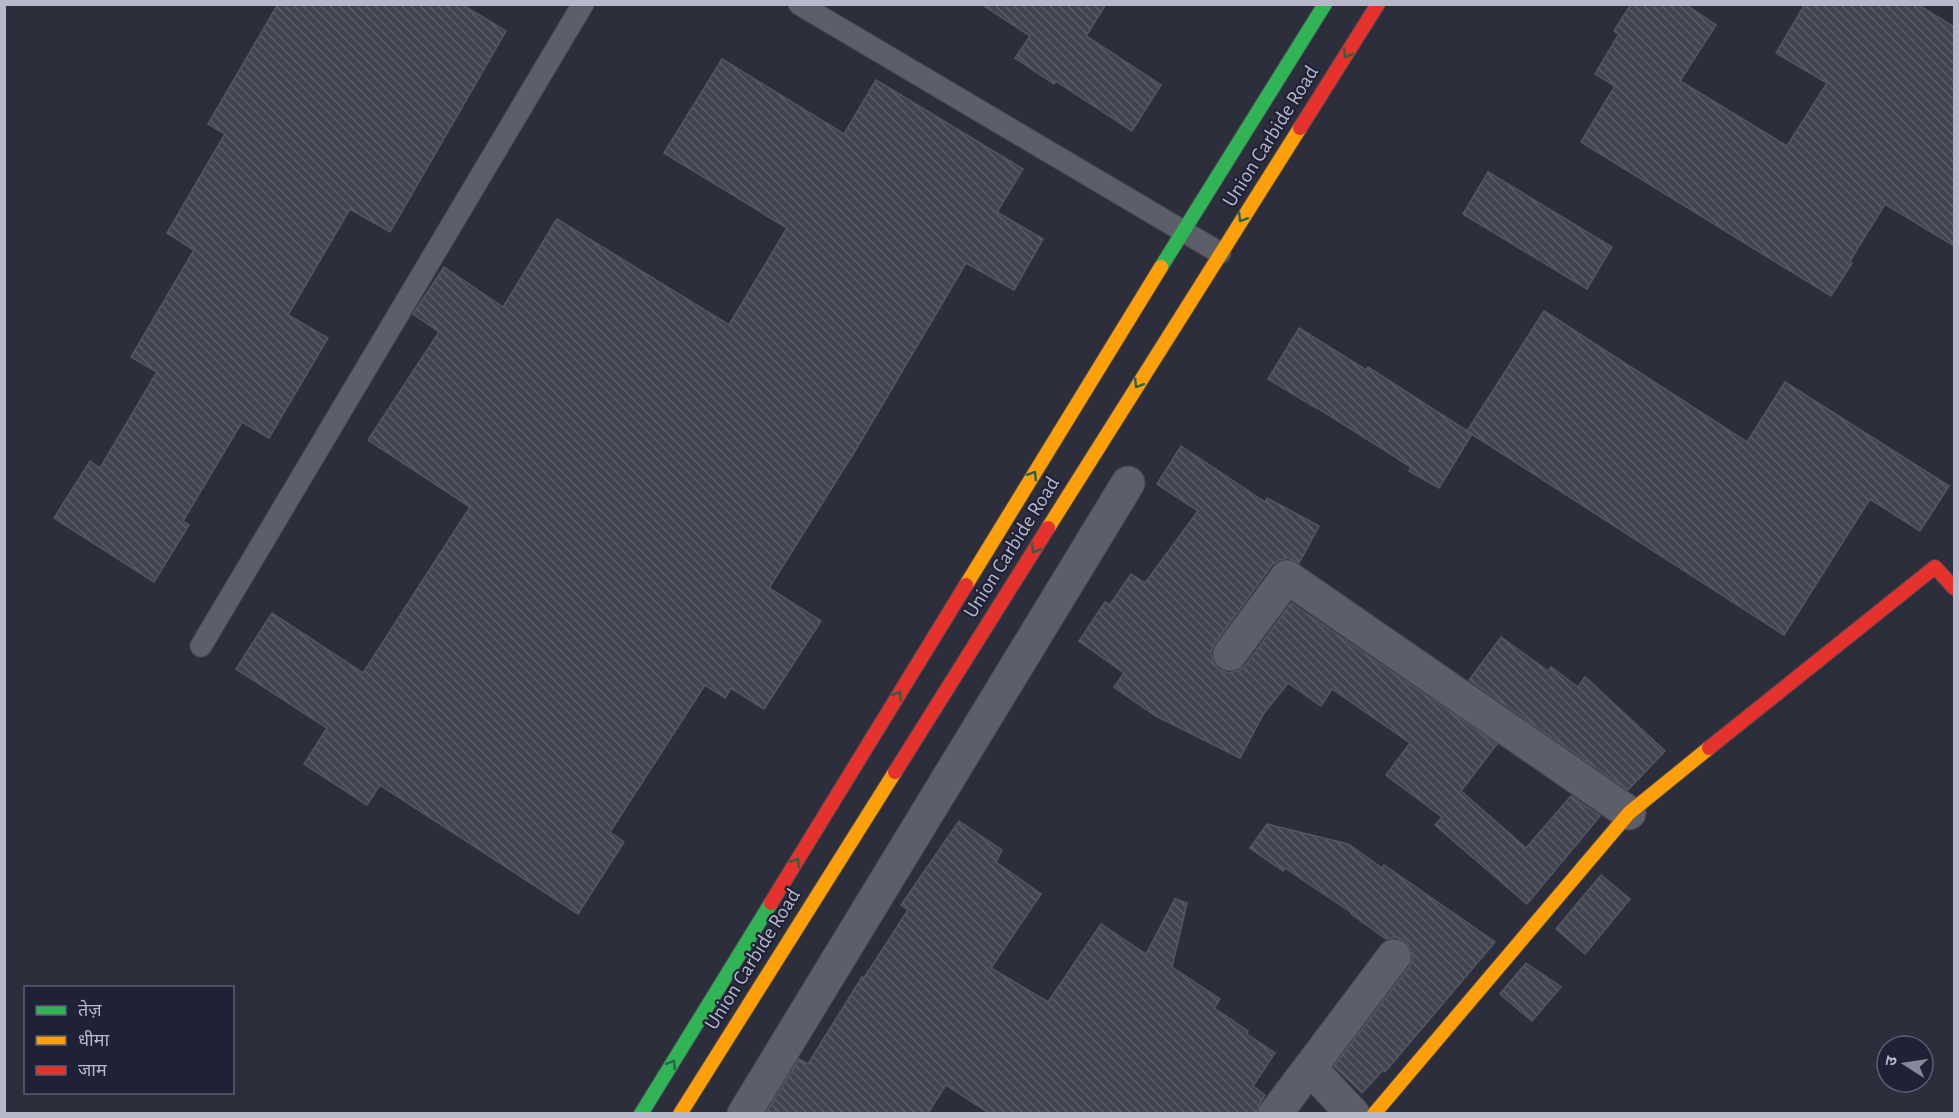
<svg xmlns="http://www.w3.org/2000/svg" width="1959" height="1118" viewBox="0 0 1959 1118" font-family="'Alegreya Sans','Noto Sans Devanagari',sans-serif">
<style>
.building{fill:url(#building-back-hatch);stroke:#545663;stroke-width:1.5}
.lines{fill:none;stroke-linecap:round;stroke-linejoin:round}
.lane-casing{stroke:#474953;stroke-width:23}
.street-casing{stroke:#474953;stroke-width:35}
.fast-casing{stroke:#474953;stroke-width:16}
.slow-casing{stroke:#474953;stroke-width:16}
.jam-casing{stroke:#474953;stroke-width:16}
.lane{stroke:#5c5e69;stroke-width:21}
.street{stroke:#5c5e69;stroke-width:33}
.fast{stroke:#30b455;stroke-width:14}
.slow{stroke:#ff9f0a;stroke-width:14}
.jam{stroke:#e5322d;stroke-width:14}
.oneway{stroke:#276444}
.labels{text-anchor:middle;stroke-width:4.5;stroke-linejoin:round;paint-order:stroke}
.street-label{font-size:21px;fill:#b7b9cb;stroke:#1f2237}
</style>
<defs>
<pattern id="building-back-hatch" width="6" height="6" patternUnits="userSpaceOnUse" patternTransform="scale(1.5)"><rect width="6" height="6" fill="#424450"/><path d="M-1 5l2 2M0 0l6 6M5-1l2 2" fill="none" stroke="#5b5d68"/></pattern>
</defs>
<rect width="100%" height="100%" fill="#2c2e3c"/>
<!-- building -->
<g class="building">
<polygon points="278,4 461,4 506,31 390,232 350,209 288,315 328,338 269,438 242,422 183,521 189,525 154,582 54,518 90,461 100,468 157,372 131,357 194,250 167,233 225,134 208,124"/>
<polygon points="981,4 1106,4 1086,36 1161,85 1132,131 1056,81 1054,84 1015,58 1030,36"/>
<polygon points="1631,4 1685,4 1716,25 1680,81 1787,146 1827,83 1776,53 1805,4 1917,4 1954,27 1954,246 1885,204 1850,261 1852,263 1831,296 1581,142 1615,86 1595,74 1619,34 1614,31"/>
<polygon points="722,59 844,134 876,80 1023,169 997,212 1043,239 1014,290 966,263 855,451 769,588 821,621 764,709 731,688 725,698 705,685 610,832 624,842 578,914 380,785 367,805 304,764 327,728 236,669 272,613 363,673 470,507 368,440 439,332 413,314 444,267 503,307 557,219 729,325 787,228 664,153"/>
<polygon points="1488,172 1612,247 1587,289 1463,214"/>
<polygon points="1544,311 1747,442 1785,382 1949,486 1920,531 1870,499 1784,635 1467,431"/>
<polygon points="1299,328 1366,370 1368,367 1472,434 1439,488 1409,471 1411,467 1316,407 1316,408 1268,379"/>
<polygon points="1181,446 1265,502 1267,498 1319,526 1299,563 1288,558 1279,560 1272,565 1215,643 1211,652 1213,661 1218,669 1228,673 1237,671 1245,666 1291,603 1497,744 1461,791 1526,848 1571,796 1600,816 1527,904 1435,825 1442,817 1386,775 1410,743 1332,689 1321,706 1288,683 1264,713 1240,758 1156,716 1114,687 1124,673 1079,641 1105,602 1110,605 1131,574 1145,583 1198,511 1157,484"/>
<polygon points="1501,637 1548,671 1551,667 1578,687 1585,677 1665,751 1628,790 1469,680"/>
<polygon points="959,821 1002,850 996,862 1041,894 991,968 1048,1002 1101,924 1146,954 1175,899 1187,903 1172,967 1220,999 1214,1008 1248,1031 1247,1034 1275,1053 1253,1086 1265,1095 1260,1103 1257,1113 989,1113 946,1085 928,1113 766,1113 799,1059 808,1064 862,977 864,978 908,910 901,905"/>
<polygon points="1267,824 1348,844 1382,868 1384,865 1495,942 1385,1072 1383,1070 1362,1093 1334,1066 1409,967 1412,959 1411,949 1405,941 1396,937 1386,939 1351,914 1352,913 1285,868 1283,871 1250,848"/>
<polygon points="1601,875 1630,899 1585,954 1556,929"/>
<polygon points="1526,963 1561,987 1532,1021 1500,994"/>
</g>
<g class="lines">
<!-- lane casing -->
<g class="lane-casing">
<g id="lane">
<polyline points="799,4 1220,253"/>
<polyline points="201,646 583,4"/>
</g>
</g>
<!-- street casing -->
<g class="street-casing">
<g id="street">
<polyline points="1230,654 1287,577 1629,813"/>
<polyline points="1310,1068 1353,1114"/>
<polyline points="744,1114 1128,483"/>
<polyline points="1275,1114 1394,956"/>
</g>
</g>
<!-- fast casing -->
<g class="fast-casing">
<g id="fast">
<polyline points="1161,267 1325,4"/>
<polyline points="641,1114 771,903"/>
</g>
</g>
<!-- slow casing -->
<g class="slow-casing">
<g id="slow">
<polyline points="1048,528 1300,128"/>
<polyline points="966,585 1161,267"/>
<polyline points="680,1114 895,772"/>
<polyline points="1374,1114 1629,813 1709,748"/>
</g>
</g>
<!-- jam casing -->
<g class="jam-casing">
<g id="jam">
<polyline points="1300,128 1378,4"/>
<polyline points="1709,748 1935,567 1954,588"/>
<polyline points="895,772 1048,528"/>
<polyline points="771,903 966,585"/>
</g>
</g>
<!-- lane -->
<use href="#lane" class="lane"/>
<!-- street -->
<use href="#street" class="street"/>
<!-- fast -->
<use href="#fast" class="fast"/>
<!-- slow -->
<use href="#slow" class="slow"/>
<!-- jam -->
<use href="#jam" class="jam"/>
</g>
<!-- one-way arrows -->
<defs><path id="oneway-chevron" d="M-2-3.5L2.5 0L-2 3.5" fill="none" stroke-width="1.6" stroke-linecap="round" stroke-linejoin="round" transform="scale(1.5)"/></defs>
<g class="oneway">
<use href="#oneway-chevron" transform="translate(1347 54) rotate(122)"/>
<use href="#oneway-chevron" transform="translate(1242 218) rotate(122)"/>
<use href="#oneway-chevron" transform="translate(1138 384) rotate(122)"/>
<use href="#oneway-chevron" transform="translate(1033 475) rotate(-58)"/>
<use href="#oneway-chevron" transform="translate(1035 549) rotate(122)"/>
<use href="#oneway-chevron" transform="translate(898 695) rotate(-58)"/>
<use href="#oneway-chevron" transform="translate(796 862) rotate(-58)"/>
<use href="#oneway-chevron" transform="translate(672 1064) rotate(-58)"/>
</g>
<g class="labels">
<!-- street labels -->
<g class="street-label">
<text transform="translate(1270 136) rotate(-58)" y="7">Union Carbide Road</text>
<text transform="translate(1011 547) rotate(-58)" y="7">Union Carbide Road</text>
<text transform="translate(752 959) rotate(-58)" y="7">Union Carbide Road</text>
</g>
</g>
<!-- border -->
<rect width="1959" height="1118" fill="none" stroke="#b7b9cb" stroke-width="12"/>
<!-- legend -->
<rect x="24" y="986" width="210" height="108" fill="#1f2237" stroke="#5c5e72" stroke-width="1.5"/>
<rect x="36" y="1006" width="30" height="9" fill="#30b455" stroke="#5c5e72" stroke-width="1.5"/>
<text x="78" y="1016" font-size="18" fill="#b7b9cb">तेज़</text>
<rect x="36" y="1036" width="30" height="9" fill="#ff9f0a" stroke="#5c5e72" stroke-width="1.5"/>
<text x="78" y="1046" font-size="18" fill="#b7b9cb">धीमा</text>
<rect x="36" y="1066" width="30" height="9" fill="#e5322d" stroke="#5c5e72" stroke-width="1.5"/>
<text x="78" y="1076" font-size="18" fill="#b7b9cb">जाम</text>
<!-- north arrow -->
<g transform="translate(1905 1064) rotate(282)"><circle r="28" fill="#1f2237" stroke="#5c5e72" stroke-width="1.5"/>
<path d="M0-4.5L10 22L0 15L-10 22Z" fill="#868899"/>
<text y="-9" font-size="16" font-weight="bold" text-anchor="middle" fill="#b7b9cb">उ</text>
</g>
</svg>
